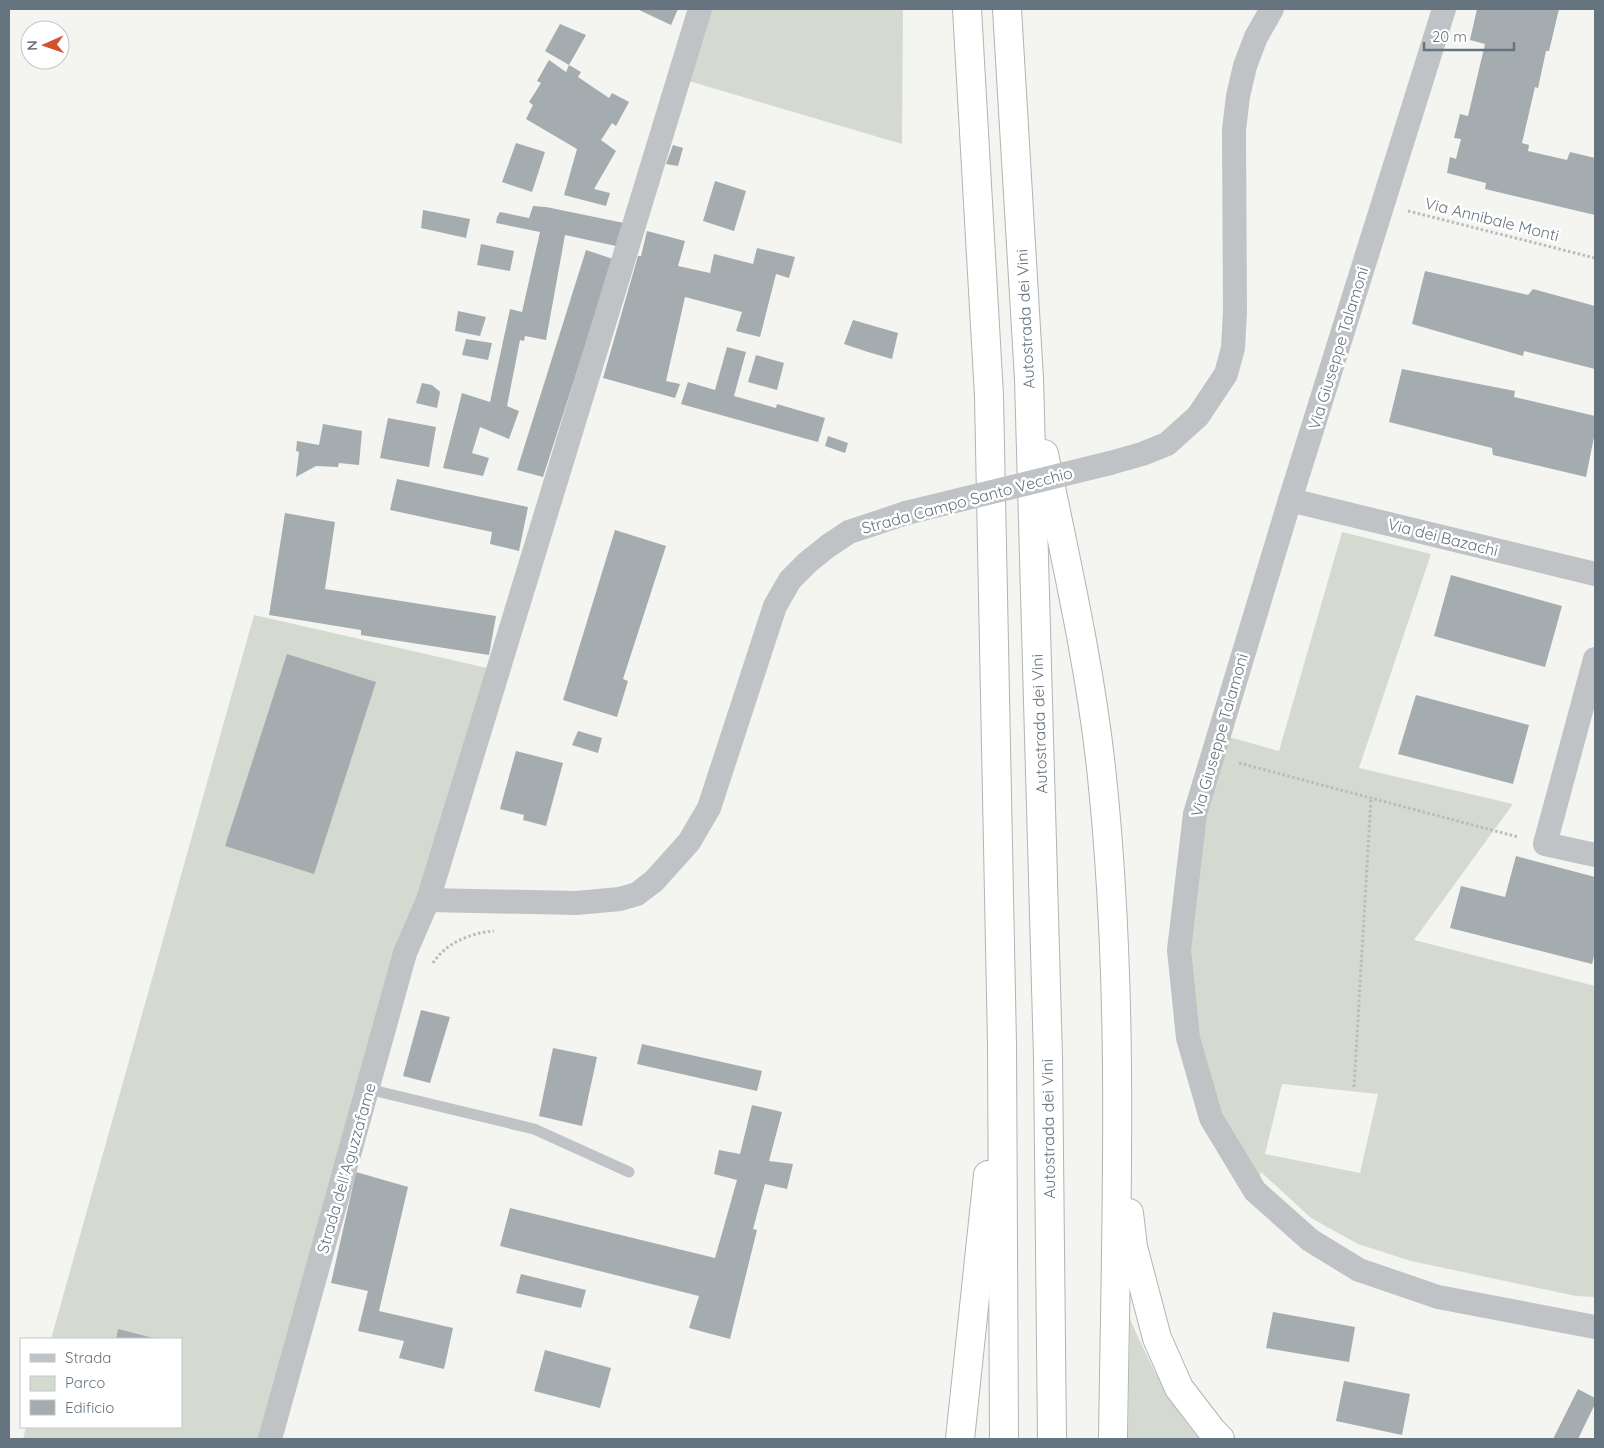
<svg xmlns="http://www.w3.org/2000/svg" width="1604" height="1448" viewBox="0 0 1604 1448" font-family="Quicksand,sans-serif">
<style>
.green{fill:#d5dad1;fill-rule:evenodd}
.building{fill:#a4acb0}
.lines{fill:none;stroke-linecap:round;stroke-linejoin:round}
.highway-casing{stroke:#b0b4b6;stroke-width:30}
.path{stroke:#b9bbbd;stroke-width:3;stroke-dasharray:2.5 2.5;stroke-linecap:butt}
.lane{stroke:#bfc3c6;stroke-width:11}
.street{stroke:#bfc3c6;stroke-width:24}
.highway{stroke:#fff;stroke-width:28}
.street-bridge{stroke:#bfc3c6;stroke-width:24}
.labels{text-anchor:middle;stroke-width:5;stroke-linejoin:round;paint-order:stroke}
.street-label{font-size:16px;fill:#65747f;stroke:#fff}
</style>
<rect width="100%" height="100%" fill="#f4f4f0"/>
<!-- green -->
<g class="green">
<polygon points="704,9 903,9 902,144 682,79"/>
<path d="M 1342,532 L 1431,554 L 1359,768 L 1513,804 L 1414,940 L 1595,986 L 1595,1297 L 1576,1296 L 1411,1261 L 1358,1244 L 1311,1218 L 1261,1172 L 1255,1194 L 1217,1123 L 1180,951 L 1218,734 L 1279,751 ZM 1282,1084 L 1378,1094 L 1360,1173 L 1265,1154 Z"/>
<polygon points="254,615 496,670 271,1439 23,1439 26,1427 181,1427 181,1339 51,1339"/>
<path d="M 1130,1319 C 1149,1362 1169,1403 1199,1439 L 1128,1439 Z"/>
</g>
<!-- building -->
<g class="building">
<polygon points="637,9 678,9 671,25"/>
<polygon points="1477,9 1559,9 1549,51 1546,51 1538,88 1535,87 1522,143 1529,145 1528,151 1567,160 1570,152 1595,158 1595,215 1485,189 1486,183 1447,173 1450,157 1456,159 1461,139 1454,138 1460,114 1468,116 1485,44 1470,40"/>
<polygon points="560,24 586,35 569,65 545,51"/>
<polygon points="549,60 566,72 569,65 581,72 578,77 609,98 612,93 629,102 616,126 612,123 601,140 616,151 594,189 610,193 606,206 564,195 577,149 526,119 533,105 529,102 541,83 537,81"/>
<polygon points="516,143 545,152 532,192 502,182"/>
<polygon points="673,145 683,148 678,166 666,164"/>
<polygon points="715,181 746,191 734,231 703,221"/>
<polygon points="533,206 546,207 624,223 616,246 565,235 546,340 525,336 524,341 520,340 507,406 519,411 509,439 480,427 472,453 489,458 483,476 443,468 462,393 490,402 510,309 522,312 540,232 496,223 497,217 500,212 529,218"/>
<polygon points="423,210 470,219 466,238 421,228"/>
<polygon points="647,231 685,241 678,266 710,273 714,254 753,264 757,248 795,257 789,278 776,274 760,337 736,331 742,312 685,297 666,381 680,384 675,398 603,378 638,256 641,256"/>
<polygon points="481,244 514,251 510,271 477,265"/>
<polygon points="586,250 613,259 543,477 517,470"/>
<polygon points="1425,271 1528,295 1533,289 1595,306 1595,369 1524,351 1523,356 1412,324"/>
<polygon points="458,311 486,317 480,336 455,331"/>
<polygon points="853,320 898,333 892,359 868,352 844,344"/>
<polygon points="466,339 492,343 488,360 462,355"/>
<polygon points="727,347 746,352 734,396 776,408 777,404 825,418 818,442 681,404 688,382 715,390"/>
<polygon points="756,355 784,363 777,390 748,382"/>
<polygon points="1402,369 1515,391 1514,397 1595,416 1595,432 1586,477 1493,455 1492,448 1389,422"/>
<polygon points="422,383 432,385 440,392 437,408 416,403"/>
<polygon points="388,418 436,427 429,467 380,458"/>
<polygon points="323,424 362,431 359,465 339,463 338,467 316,466 296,477 299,452 296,451 297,441 319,445"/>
<polygon points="828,436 848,443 845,453 825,446"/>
<polygon points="397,479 528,507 519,551 490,544 492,532 390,510"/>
<polygon points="285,513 335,522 325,589 496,616 489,655 361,635 361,630 269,615"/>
<polygon points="615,530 666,546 623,679 628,681 617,717 563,700"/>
<polygon points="1451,575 1562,606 1545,667 1434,636"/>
<polygon points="287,654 376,682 314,874 225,846"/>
<polygon points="1416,695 1529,725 1513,784 1398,754"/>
<polygon points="578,731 602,738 598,753 572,745"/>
<polygon points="516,751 563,763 546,826 523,820 524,815 500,809"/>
<polygon points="1516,856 1595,877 1595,952 1592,964 1450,928 1461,886 1505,897"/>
<polygon points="421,1010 450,1017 430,1083 403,1076"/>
<polygon points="642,1044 762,1071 757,1091 637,1064"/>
<polygon points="553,1048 597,1057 582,1126 539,1116"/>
<polygon points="752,1105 782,1112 769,1161 793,1164 787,1189 765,1184 753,1229 757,1230 730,1339 689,1328 699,1296 500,1246 510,1208 715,1258 737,1180 714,1174 719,1150 740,1154"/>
<polygon points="356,1172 408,1187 379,1311 453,1328 444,1369 399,1358 404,1341 358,1331 368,1291 331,1283"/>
<polygon points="521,1274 586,1290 581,1308 516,1293"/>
<polygon points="1273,1312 1355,1327 1349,1362 1266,1348"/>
<polygon points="118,1329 157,1339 116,1339"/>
<polygon points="545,1350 611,1368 600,1408 534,1391"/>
<polygon points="1344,1381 1410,1394 1402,1435 1336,1421"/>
<polygon points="1578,1389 1595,1398 1595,1404 1578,1439 1553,1439"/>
</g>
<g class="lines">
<!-- highway casing -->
<g class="highway-casing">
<g id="highway">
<polyline points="967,9 989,396 1002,1045 1004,1439"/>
<polyline points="1007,9 1029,379 1048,1058 1052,1439"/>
<path d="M 1044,454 C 1066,561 1091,669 1102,777 C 1125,997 1116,1219 1113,1439"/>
<polyline points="1129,1213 1133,1247 1157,1338 1179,1388 1212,1431 1220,1439"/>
<polyline points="960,1439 988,1175"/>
</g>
</g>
<!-- path -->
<g class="path">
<polyline points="1408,211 1595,258"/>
<polyline points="1239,763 1518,837"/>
<path d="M 433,963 C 446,943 470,933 494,931"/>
<polyline points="1354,1087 1371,798"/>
</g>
<!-- lane -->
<polyline class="lane" points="368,1089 534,1129 629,1172"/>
<!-- street -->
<g class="street">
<polyline points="1444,9 1290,500 1195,814 1179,950 1188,1038 1211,1118 1255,1191 1310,1240 1359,1270 1438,1297 1595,1327"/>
<polyline points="1110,463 1142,454 1167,444 1198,416 1226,374 1233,348 1235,311 1234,130 1238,96 1245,66 1256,37 1272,9"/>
<polyline points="1290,500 1595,574"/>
<polyline points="1595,659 1545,844 1595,855"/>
<polyline points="428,900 576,903 620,899 637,894 654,881 689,842 709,808 775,606 790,580 808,562 828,546 849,532 906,513"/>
<polyline points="270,1439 405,953 428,900 700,9"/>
</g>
<!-- highway -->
<use href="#highway" class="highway"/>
<!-- street-bridge -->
<polyline class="street-bridge" points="906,513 1110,463"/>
</g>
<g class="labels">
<!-- street labels -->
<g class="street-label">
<text transform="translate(1492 219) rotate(14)" y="6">Via Annibale Monti</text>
<text transform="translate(1025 319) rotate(-93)" y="6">Autostrada dei Vini</text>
<text transform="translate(1338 348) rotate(-73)" y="6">Via Giuseppe Talamoni</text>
<text transform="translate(967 500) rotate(-15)" y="6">Strada Campo Santo Vecchio</text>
<text transform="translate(1443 537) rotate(14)" y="6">Via dei Bazachi</text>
<text transform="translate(1039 724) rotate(-92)" y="6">Autostrada dei Vini</text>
<text transform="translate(1219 735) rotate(-74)" y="6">Via Giuseppe Talamoni</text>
<text transform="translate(1048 1129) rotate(-91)" y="6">Autostrada dei Vini</text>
<text transform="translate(346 1168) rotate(-74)" y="6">Strada dell'Aguzzafame</text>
</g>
</g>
<!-- border -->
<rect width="1604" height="1448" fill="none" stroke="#65747f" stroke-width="20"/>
<!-- legend -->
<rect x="20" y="1338" width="162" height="90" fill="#ffffff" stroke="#c1c7cc"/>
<rect x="30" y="1354" width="25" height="8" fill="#bfc3c6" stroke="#c1c7cc"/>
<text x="65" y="1363" font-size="15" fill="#65747f">Strada</text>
<rect x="30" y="1376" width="25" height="15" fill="#d5dad1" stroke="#c1c7cc"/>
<text x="65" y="1388" font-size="15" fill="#65747f">Parco</text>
<rect x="30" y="1400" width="25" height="15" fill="#a4acb0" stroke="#c1c7cc"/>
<text x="65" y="1413" font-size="15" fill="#65747f">Edificio</text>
<!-- north arrow -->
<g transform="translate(45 45) rotate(268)"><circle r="24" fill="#ffffff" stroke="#c1c7cc"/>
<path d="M0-4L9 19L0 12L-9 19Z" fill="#d5522e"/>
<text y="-8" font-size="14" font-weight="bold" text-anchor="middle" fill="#65747f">N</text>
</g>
<!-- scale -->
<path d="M1424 42v8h90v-8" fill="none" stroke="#65747f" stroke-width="2.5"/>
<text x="1432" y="42" font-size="15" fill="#65747f" stroke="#ffffff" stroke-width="4" paint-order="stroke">20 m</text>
</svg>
